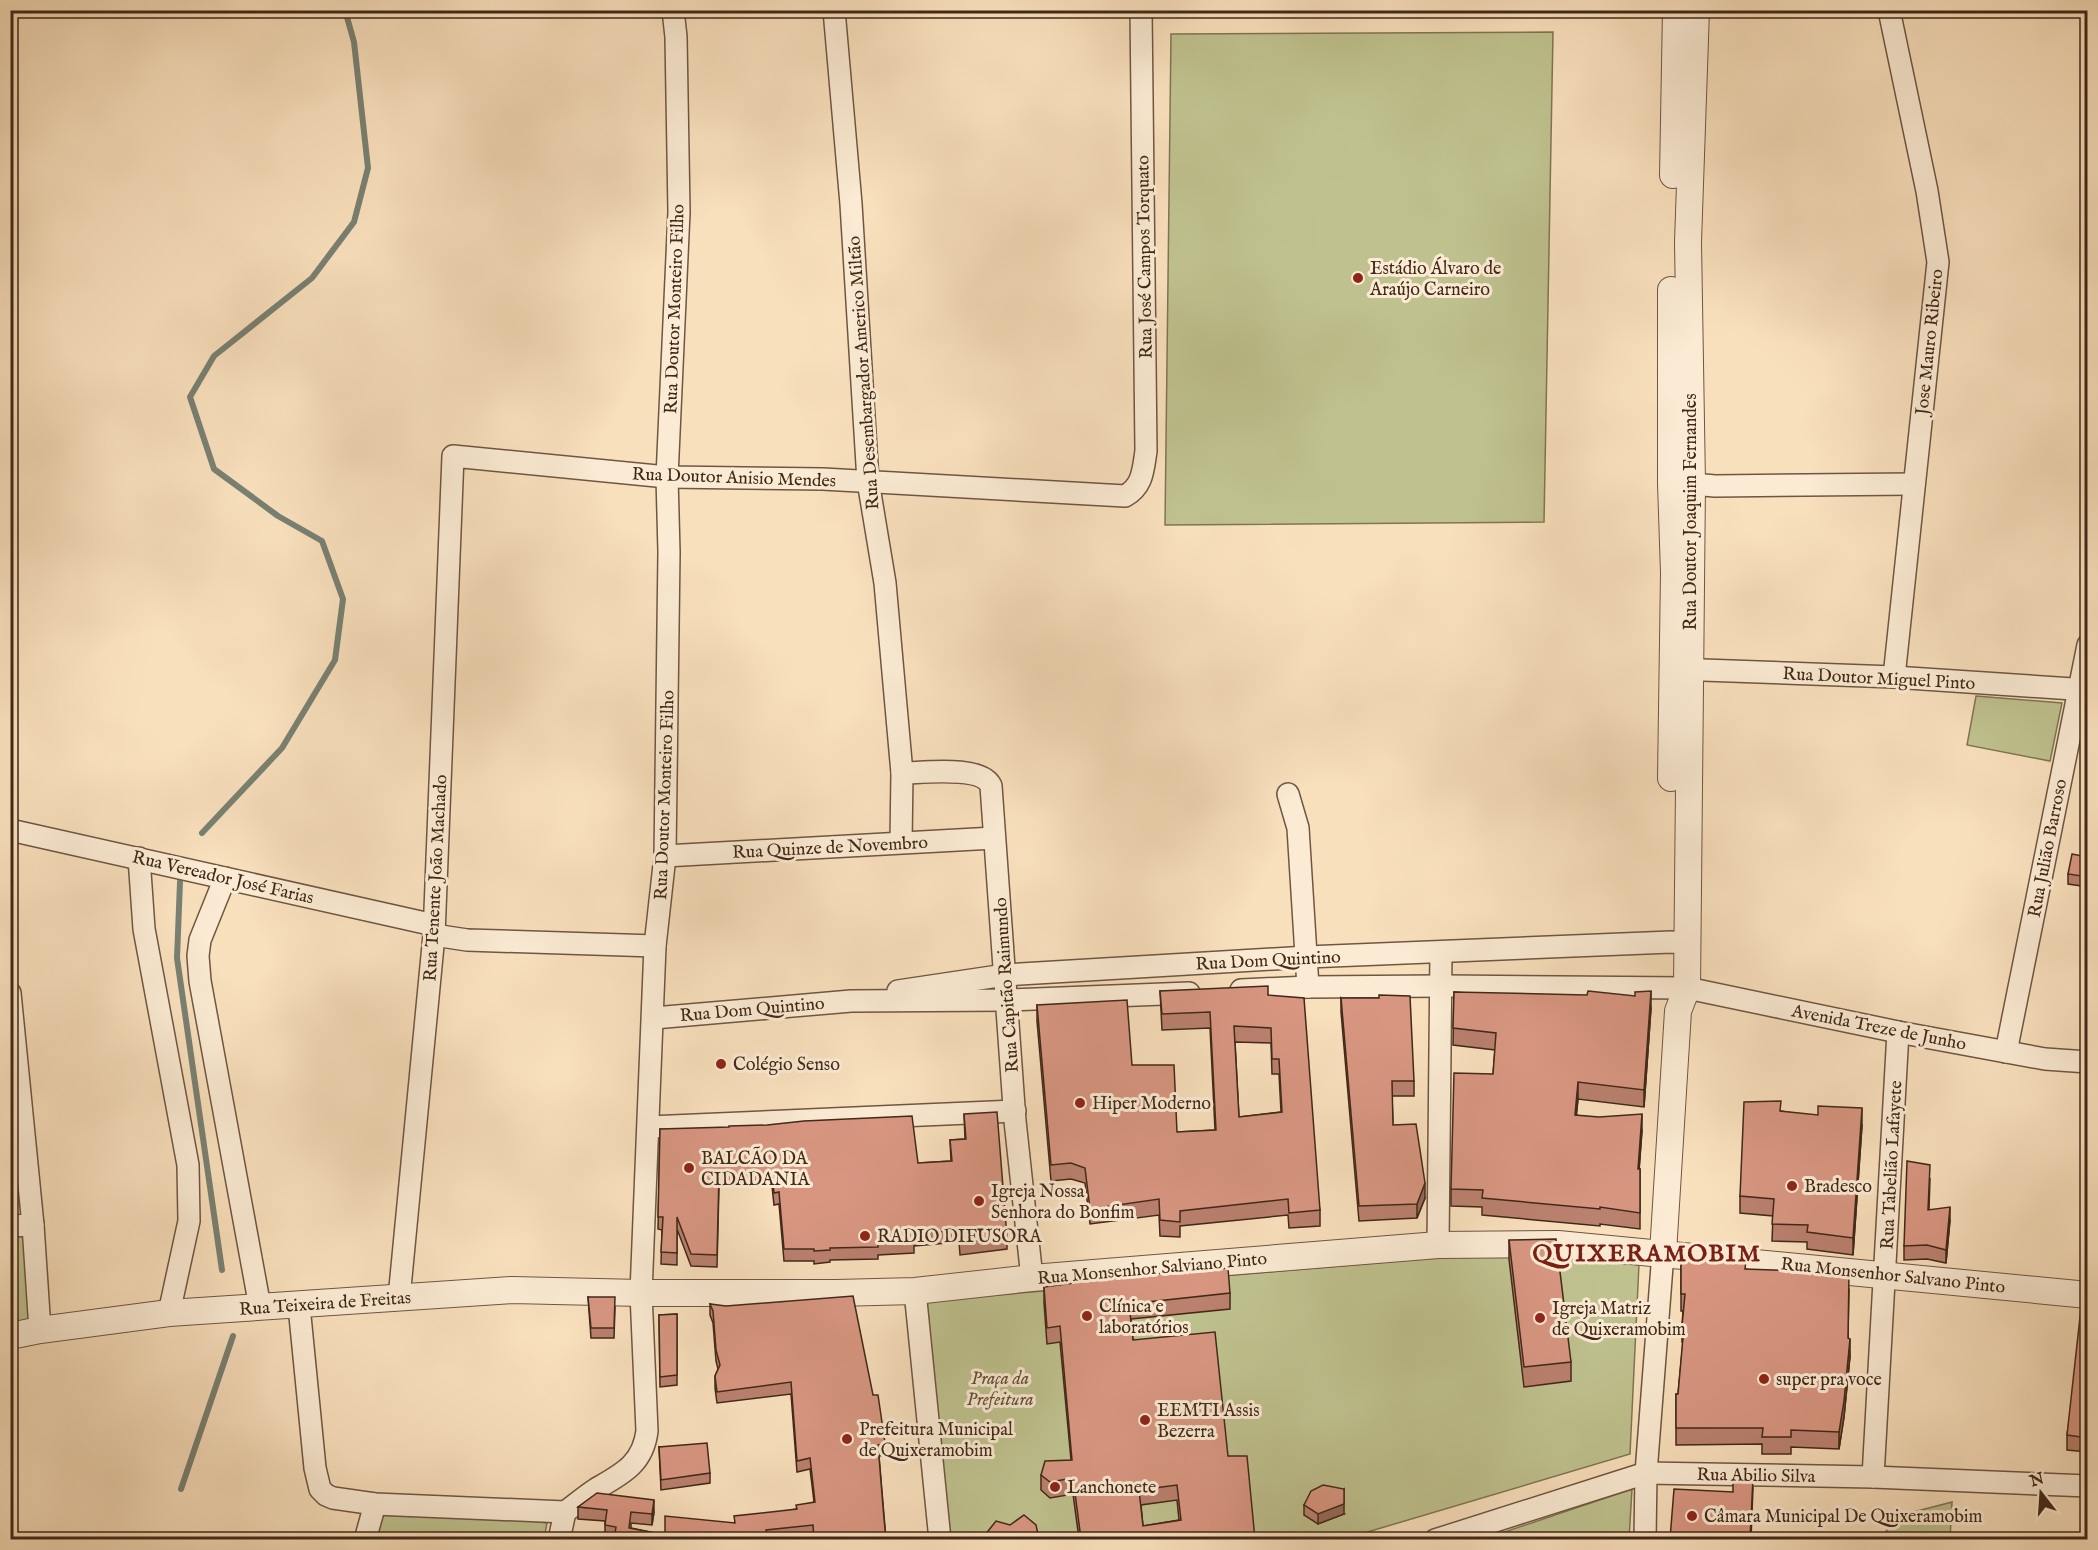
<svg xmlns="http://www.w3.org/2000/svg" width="2098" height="1550" viewBox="0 0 2098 1550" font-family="'IM FELL English',serif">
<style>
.green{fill:#bfc28f;stroke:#807554;stroke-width:1.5}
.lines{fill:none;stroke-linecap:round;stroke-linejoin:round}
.stream{stroke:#798173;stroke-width:6}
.minor-casing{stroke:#6f5641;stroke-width:24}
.tertiary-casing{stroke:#6f5641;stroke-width:28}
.minor{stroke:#fbebd4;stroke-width:21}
.tertiary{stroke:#fbebd4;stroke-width:26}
.wall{fill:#ba816f;stroke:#412818;stroke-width:1.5;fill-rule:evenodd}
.shaded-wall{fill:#97695a;stroke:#412818;stroke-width:1.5}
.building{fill:#d89681;stroke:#412818;stroke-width:1.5;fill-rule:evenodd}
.poi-dot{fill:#8f2418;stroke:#fbebd4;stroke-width:2}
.labels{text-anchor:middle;stroke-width:6;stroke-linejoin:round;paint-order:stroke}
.street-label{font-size:18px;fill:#412818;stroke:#fbebd4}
.poi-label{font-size:18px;fill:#412818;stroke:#fbebd4;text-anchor:start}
.park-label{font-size:18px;font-style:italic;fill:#604e36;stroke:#fbebd4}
.district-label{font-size:24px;font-weight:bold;letter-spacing:1.5px;fill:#7a1f14;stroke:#fbebd4}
</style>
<rect width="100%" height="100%" fill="#f9e0bd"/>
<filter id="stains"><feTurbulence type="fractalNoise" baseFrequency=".00333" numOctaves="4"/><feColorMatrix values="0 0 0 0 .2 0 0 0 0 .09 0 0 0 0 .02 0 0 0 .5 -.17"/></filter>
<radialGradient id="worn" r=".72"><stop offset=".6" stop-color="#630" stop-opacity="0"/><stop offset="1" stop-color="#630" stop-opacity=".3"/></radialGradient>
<!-- green -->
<g class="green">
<polygon points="1553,32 1544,522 1165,525 1171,34"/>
<polygon points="1976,696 2062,703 2050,761 1967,745"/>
<polygon points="29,1230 30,1326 11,1330 11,1232"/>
<polygon points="1564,1247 1639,1264 1630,1454 1344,1539 947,1539 925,1301"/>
<polygon points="1632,1489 1629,1539 1484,1539"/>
<polygon points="1952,1502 1950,1539 1880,1539 1898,1516"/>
<polygon points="416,1506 547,1523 544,1539 370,1540 371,1534 385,1514"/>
</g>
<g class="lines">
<!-- stream -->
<g class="stream">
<polyline points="202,833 282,748 335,660 343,599 322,541 278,516 214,469 190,397 214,356 312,278 354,222 368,168 354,42 345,10"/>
<polyline points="180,882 177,958 222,1270"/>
<polyline points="181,1489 233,1336"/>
</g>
<!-- minor casing -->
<g class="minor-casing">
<g id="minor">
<polyline points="834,10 851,204 868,481 885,583 902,773 901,842"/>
<polyline points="1889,10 1927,191 1938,262 1894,677"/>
<polyline points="1692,484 1715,486 1914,484"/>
<polyline points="1675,669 1894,677 2088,690"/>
<path d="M 902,773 C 922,773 982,765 991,786 L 1015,1121 L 1032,1278"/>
<polyline points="1288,794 1298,828 1308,987"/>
<polyline points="10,830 434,925"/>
<polyline points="665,856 994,838"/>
<polyline points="139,858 144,929 188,1165 189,1221 169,1313"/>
<polyline points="225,878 200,940 198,956 200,981 260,1307"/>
<polyline points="434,935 467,940 655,946"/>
<polyline points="1241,990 1308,987 1442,986 1687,988 1898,1032 2045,1059 2088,1062"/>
<polyline points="898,991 1005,975 1307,957 1671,942 1687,943"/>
<polyline points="10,993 33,1225 40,1330"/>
<polyline points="654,1018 851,1001 1007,1000 1189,993"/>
<polyline points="2006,1052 2088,645"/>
<polyline points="649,1127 1015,1111"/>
<polyline points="10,1226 33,1225"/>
<polyline points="1438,1245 1441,952"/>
<polyline points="915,1291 940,1540"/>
<path d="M 399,1298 L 434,935 L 453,456 L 667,477 L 823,479 L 1125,496 C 1143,486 1143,470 1146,451 L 1141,10"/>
<polyline points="299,1306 315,1468 320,1489 326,1495 333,1498 375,1504 565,1512"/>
<polyline points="1873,1477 1898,1032"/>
<polyline points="365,1540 375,1504"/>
<path d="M 559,1540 L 565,1512 C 575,1505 585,1496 596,1489 C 622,1474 643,1464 647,1431 L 641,1293 L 655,946 L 665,856 L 669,552 L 667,477 L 679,212 L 676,37 L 673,10"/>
<polyline points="1435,1540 1646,1473 1873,1477 2088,1486"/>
<polyline points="1645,1540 1646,1473 1663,1253"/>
</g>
</g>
<!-- tertiary casing -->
<g class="tertiary-casing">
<g id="tertiary">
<polyline points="1673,175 1676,10"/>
<polyline points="1671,778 1674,573 1671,483 1671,290"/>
<polyline points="1663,1253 1678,1011 1687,988 1692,484 1688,242 1696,10"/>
<polyline points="10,1336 40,1330 169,1313 512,1290 641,1293 836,1293 915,1291 1032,1278 1438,1245 1558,1244 2088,1295"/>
</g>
</g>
<!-- minor -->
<use href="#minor" class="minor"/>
<!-- tertiary -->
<use href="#tertiary" class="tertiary"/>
</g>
<!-- wall -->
<g class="wall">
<polygon points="2088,857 2088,887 2068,884 2068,874"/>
<path d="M 1160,991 L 1268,995 L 1320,1210 L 1320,1226 L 1289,1228 L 1288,1215 L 1180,1226 L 1180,1237 L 1160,1236 L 1159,1215 L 1090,1224 L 1085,1183 L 1071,1179 L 1051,1181 L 1037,1021 L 1037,1005 L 1132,1065 L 1177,1132 L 1215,1130 L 1210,1028 L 1162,1030 ZM 1235,1042 L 1271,1043 L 1272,1074 L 1279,1074 L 1281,1112 L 1239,1117 Z"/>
<polygon points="1454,992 1651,1008 1644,1107 1578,1099 1576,1115 1642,1130 1639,1169 1640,1169 1640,1229 1600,1224 1600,1226 1482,1215 1482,1207 1451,1206 1451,1189 1493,1074 1495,1050 1453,1045"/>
<polygon points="1341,998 1414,1081 1414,1096 1392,1096 1393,1125 1425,1198 1417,1218 1359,1221 1341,1012"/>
<polygon points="1781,1111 1862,1125 1853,1255 1807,1249 1807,1242 1772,1241 1773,1216 1740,1213 1740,1196"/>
<polygon points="964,1114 1007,1237 1007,1249 960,1255 959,1242 914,1246 914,1253 878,1255 878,1259 830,1260 830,1262 814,1264 814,1261 784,1261 779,1204 774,1205 772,1186 719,1186 717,1267 691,1266 677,1229 677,1265 661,1264 662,1230 658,1229 660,1129 918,1163 951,1161 950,1140 965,1139"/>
<polygon points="1930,1178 1929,1210 1950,1220 1946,1263 1927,1259 1904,1260 1904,1246"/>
<polygon points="1509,1240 1571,1362 1571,1381 1524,1387 1509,1259"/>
<polygon points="1681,1260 1746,1269 1849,1289 1848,1338 1850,1356 1844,1417 1839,1449 1791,1447 1791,1454 1762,1454 1762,1444 1676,1445 1676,1394 1678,1394 1683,1342 1682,1342 1682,1326 1683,1311 1681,1311"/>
<path d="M 1044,1287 L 1230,1293 L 1230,1309 L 1131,1319 L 1133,1340 L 1228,1456 L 1255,1539 L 1079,1539 L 1073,1494 L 1050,1498 L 1041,1490 L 1041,1475 L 1071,1460 L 1060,1342 L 1047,1344 L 1044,1303 ZM 1177,1500 L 1179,1520 L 1143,1526 L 1141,1505 Z"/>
<polygon points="588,1297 615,1307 614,1338 591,1338"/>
<polygon points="2088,1300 2088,1452 2067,1450 2067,1435"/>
<polygon points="710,1304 873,1395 885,1443 885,1455 879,1456 886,1539 813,1539 813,1536 784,1539 614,1539 614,1538 605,1536 605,1521 578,1519 578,1507 654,1512 652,1525 631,1523 631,1528 665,1535 734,1523 796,1509 814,1502 810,1469 797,1472 791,1394 717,1403 715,1388 715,1376 718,1369 716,1361 713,1323 710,1315"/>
<polygon points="677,1314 677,1385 660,1387 659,1315"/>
<polygon points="659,1447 710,1473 710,1483 661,1490"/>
<polygon points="1753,1488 1751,1539 1670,1539 1733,1492"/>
<polygon points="1304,1505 1344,1514 1318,1524 1304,1515"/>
</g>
<!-- shaded-wall -->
<g class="shaded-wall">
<polygon points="1651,991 1651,1008 1644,1107 1644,1090"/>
<polygon points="1578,1082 1578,1099 1575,1132 1575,1115"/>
<polygon points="1862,1108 1862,1125 1853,1255 1853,1238"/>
<polygon points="1642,1114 1642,1130 1638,1186 1638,1169"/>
<polygon points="1425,1183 1425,1198 1417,1218 1417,1204"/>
<polygon points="1950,1207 1950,1220 1946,1263 1946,1250"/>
<polygon points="1850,1339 1850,1356 1844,1417 1839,1449 1839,1432"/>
<polygon points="1344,1489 1344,1514 1318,1524 1318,1514"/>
<polygon points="654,1500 654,1512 652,1525 652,1514"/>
</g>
<!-- building -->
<g class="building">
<polygon points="2072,854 2088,857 2088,877 2068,874"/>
<path d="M 1268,986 L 1268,995 L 1304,998 L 1320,1210 L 1289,1213 L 1288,1199 L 1180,1211 L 1180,1222 L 1160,1220 L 1159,1199 L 1090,1209 L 1085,1168 L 1071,1163 L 1051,1165 L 1037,1005 L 1127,1000 L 1132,1065 L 1174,1065 L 1177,1132 L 1216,1130 L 1210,1012 L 1162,1014 L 1160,991 ZM 1234,1026 L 1271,1028 L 1272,1059 L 1279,1059 L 1282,1112 L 1239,1117 Z"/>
<polygon points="1588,991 1635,996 1635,992 1651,991 1644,1090 1578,1082 1575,1115 1599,1117 1642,1114 1638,1169 1640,1169 1640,1213 1600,1207 1600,1209 1482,1198 1483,1190 1451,1189 1454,1073 1493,1074 1496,1033 1453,1028 1454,992 1587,995"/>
<polygon points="1379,995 1410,996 1414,1081 1392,1081 1393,1125 1416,1124 1425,1183 1417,1204 1359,1206 1341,998 1379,998"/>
<polygon points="1781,1101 1780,1111 1818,1115 1818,1106 1862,1108 1853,1238 1807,1232 1808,1225 1772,1224 1774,1199 1740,1196 1744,1102"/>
<polygon points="997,1112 1007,1237 960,1243 959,1230 913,1234 914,1241 878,1243 878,1247 830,1248 830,1250 814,1251 814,1249 784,1249 779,1192 774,1193 772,1174 719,1174 717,1255 691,1254 677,1217 677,1253 661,1252 663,1217 658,1217 660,1129 729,1127 729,1126 767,1125 804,1121 912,1116 918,1163 952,1161 950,1140 966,1139 964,1114"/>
<polygon points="1907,1161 1930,1165 1928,1210 1950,1207 1946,1250 1927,1245 1904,1246"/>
<polygon points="1556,1239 1571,1362 1524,1367 1509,1240"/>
<polygon points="1681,1260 1746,1260 1745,1269 1849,1273 1848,1338 1850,1339 1844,1401 1839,1432 1791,1430 1791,1437 1762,1437 1763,1428 1676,1428 1676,1394 1678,1394 1684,1326 1682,1326 1685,1294 1681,1294"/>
<path d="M 1228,1268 L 1230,1293 L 1129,1304 L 1133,1340 L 1215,1332 L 1228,1456 L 1247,1456 L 1255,1539 L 1081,1539 L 1073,1478 L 1050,1482 L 1041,1475 L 1045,1461 L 1072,1460 L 1060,1326 L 1047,1328 L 1044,1287 L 1126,1276 ZM 1177,1485 L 1181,1520 L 1143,1526 L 1139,1490 Z"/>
<polygon points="853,1296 873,1395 878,1395 885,1443 878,1445 884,1519 886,1539 814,1539 813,1525 766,1530 767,1539 614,1539 616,1527 605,1525 607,1510 578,1507 597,1493 654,1500 652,1514 631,1512 629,1528 665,1535 665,1516 735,1523 734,1516 797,1509 796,1505 815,1502 810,1458 797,1461 791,1382 717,1392 715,1376 720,1365 716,1350 713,1311 710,1304 726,1306"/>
<polygon points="588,1297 615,1297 614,1328 591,1328"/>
<polygon points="2082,1299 2088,1300 2088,1438 2067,1435"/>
<polygon points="677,1314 677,1375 660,1377 659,1315"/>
<polygon points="707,1443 710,1473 661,1480 659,1447"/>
<polygon points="1733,1477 1753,1478 1750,1539 1708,1538 1708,1539 1670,1539 1674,1489 1733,1492"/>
<polygon points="1323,1485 1344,1489 1344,1504 1318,1514 1304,1505 1311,1491"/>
<polygon points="1024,1515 1036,1525 1039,1539 986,1539 985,1535 996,1521 1010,1525"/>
</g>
<!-- markers -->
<g class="poi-dot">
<circle cx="1358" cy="278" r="6"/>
<circle cx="721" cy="1064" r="6"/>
<circle cx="1080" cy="1103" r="6"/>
<circle cx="689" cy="1168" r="6"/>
<circle cx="1792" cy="1186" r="6"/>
<circle cx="979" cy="1201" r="6"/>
<circle cx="865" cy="1236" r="6"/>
<circle cx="1087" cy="1316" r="6"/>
<circle cx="1540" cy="1318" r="6"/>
<circle cx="1764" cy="1379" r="6"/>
<circle cx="1145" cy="1420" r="6"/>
<circle cx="847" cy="1439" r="6"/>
<circle cx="1055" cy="1487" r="6"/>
<circle cx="1692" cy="1516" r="6"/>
</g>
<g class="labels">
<!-- street labels -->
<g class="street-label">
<text transform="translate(1144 257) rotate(-91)" y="6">Rua José Campos Torquato</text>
<text transform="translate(674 309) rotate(-88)" y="6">Rua Doutor Monteiro Filho</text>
<text transform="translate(1929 342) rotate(-84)" y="6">Jose Mauro Ribeiro</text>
<text transform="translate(863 373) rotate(-94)" y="6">Rua Desembargador Americo Miltão</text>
<text transform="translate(734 477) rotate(2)" y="6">Rua Doutor Anisio Mendes</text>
<text transform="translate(1690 512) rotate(-90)" y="6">Rua Doutor Joaquim Fernandes</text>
<text transform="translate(1879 678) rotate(3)" y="6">Rua Doutor Miguel Pinto</text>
<text transform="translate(664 795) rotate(-88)" y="6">Rua Doutor Monteiro Filho</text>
<text transform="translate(830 847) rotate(-3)" y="6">Rua Quinze de Novembro</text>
<text transform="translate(2047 848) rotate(-79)" y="6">Rua Julião Barroso</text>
<text transform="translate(223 877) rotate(13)" y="6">Rua Vereador José Farias</text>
<text transform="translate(435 878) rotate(-87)" y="6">Rua Tenente João Machado</text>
<text transform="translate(1268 960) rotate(-3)" y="6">Rua Dom Quintino</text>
<text transform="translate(1006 985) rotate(-94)" y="6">Rua Capitão Raimundo</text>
<text transform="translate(752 1009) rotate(-5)" y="6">Rua Dom Quintino</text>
<text transform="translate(1879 1027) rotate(11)" y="6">Avenida Treze de Junho</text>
<text transform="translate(1891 1165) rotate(-87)" y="6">Rua Tabelião Lafayete</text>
<text transform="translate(1152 1268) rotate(-5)" y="6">Rua Monsenhor Salviano Pinto</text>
<text transform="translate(1893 1275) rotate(6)" y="6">Rua Monsenhor Salvano Pinto</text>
<text transform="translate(325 1303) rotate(-4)" y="6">Rua Teixeira de Freitas</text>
<text transform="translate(1756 1475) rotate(1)" y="6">Rua Abilio Silva</text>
</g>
<!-- poi labels -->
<g class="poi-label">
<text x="1370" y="274">Estádio Álvaro de<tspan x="1370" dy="21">Araújo Carneiro</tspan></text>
<text x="733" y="1070">Colégio Senso</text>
<text x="1092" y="1109">Hiper Moderno</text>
<text x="701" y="1164">BALCÃO DA<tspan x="701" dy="21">CIDADANIA</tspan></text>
<text x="1804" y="1192">Bradesco</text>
<text x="991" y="1197">Igreja Nossa<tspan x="991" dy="21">Senhora do Bonfim</tspan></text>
<text x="877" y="1242">RADIO DIFUSORA</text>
<text x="1099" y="1312">Clínica e<tspan x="1099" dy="21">laboratórios</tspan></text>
<text x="1552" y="1314">Igreja Matriz<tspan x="1552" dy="21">de Quixeramobim</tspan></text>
<text x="1776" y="1385">super pra voce</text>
<text x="1157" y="1416">EEMTI Assis<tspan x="1157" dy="21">Bezerra</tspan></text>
<text x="859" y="1435">Prefeitura Municipal<tspan x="859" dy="21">de Quixeramobim</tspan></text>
<text x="1067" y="1493">Lanchonete</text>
<text x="1704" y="1522">Câmara Municipal De Quixeramobim</text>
</g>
<!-- park labels -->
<g class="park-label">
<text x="1000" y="1384">Praça da<tspan x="1000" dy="21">Prefeitura</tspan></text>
</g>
<!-- district labels -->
<g class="district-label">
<text x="1647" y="1261">QUIXERAMOBIM</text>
</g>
</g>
<!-- margin -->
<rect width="2098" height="1550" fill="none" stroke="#f9e0bd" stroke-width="36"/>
<rect x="12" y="12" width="2074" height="1526" fill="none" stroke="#412818" stroke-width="3"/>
<rect x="18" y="18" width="2062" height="1514" fill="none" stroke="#412818" stroke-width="1.5"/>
<!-- north arrow -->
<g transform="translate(2041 1493) rotate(343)" stroke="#fbebd4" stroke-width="4.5" paint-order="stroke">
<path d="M0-4.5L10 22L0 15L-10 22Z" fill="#412818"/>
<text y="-9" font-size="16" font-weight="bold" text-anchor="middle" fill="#412818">N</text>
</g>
<rect width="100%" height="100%" filter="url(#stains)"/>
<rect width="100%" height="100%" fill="url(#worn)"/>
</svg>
